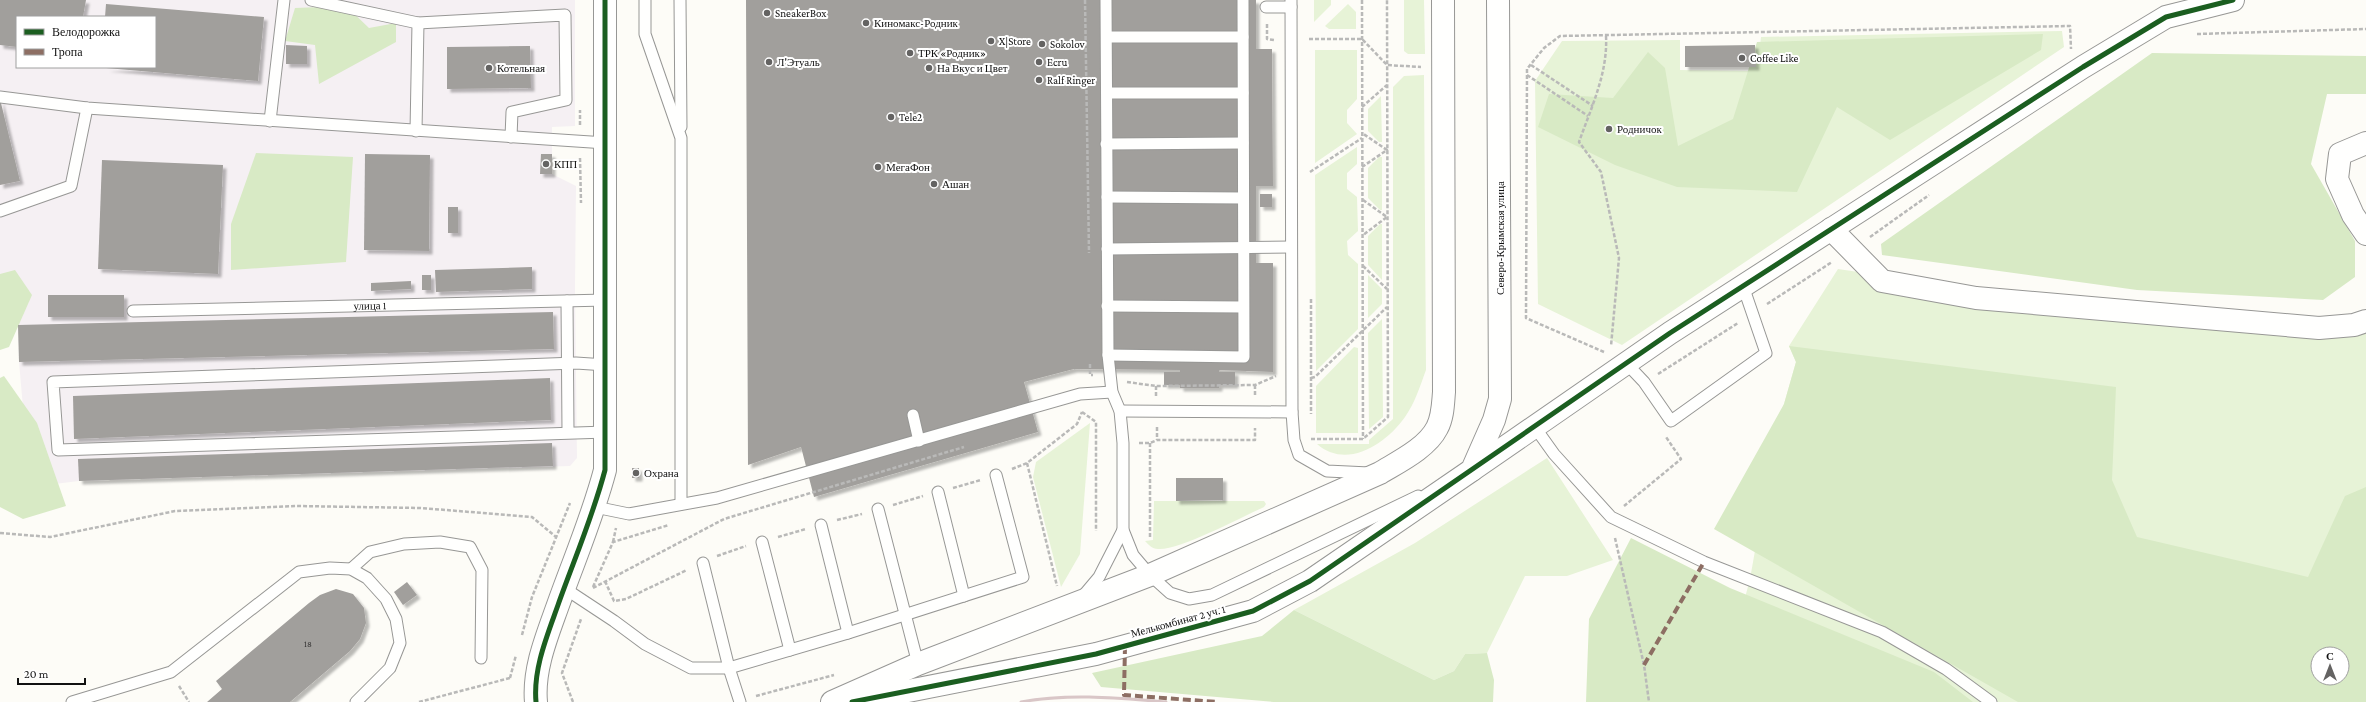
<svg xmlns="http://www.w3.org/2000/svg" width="2366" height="702" viewBox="0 0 2366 702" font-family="'Crimson Pro',serif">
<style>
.industrial{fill:#f5f0f3;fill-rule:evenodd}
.green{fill:#e7f3d7;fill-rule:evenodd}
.forest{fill:#d8eac5;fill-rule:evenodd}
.building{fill:#a19f9c;filter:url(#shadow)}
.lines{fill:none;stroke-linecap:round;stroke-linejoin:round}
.service-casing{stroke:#979795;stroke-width:13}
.minor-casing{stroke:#979795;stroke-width:24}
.tertiary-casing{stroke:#979795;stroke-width:24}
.path{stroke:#b9b9b8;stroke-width:2.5;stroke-dasharray:4 2;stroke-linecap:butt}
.service{stroke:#fffffe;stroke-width:11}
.minor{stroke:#fffffe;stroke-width:22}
.tertiary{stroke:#fffffe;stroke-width:22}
.rail{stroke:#d9c6c7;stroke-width:3}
.quiet{stroke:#8d6e63;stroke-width:4;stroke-dasharray:8 4;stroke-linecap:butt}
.cycleway-casing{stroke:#fff;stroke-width:8}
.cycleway{stroke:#1b5e20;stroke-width:5}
.poi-dot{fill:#646362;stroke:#fff;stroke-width:1.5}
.labels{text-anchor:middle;stroke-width:4;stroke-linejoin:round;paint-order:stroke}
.number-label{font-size:9px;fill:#353434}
.poi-label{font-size:11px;fill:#111;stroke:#fff;text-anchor:start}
.street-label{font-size:11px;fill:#111;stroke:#fff}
</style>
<defs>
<filter id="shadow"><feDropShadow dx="3.5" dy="3.5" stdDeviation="1" flood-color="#0004"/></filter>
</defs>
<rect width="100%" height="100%" fill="#fdfcf7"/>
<!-- industrial -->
<path class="industrial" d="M 0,0 L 575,0 L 575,126 L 552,127 L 552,174 L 576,186 L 575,288 L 577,458 L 570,466 L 79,481 L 30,487 L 19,362 L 18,325 L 0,330 ZM 17,17 L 155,17 L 155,67 L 17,67 Z"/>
<!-- green -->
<g class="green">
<polygon points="1314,0 1331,0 1331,5 1314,22"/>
<polygon points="1404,0 1424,0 1425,54 1408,54 1404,51"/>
<polygon points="1348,4 1356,12 1356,29 1329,29 1325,26"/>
<polygon points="2062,31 2064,47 1622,345 1538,304 1535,81 1562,41 1680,40 1680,70 1757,71 1761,37"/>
<polygon points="1315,50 1357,50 1357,99 1347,110 1347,123 1357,134 1315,163"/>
<path d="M 1424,75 L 1426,370 C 1420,386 1415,403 1405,417 C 1386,444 1347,470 1317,444 L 1369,444 L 1369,440 L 1393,419 L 1393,87 L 1404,76 Z"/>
<polygon points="1381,96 1382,142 1379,142 1368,131 1368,109"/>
<polygon points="1357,147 1357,164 1347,173 1347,189 1357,197 1358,231 1347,241 1348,255 1358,264 1358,329 1316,371 1315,175"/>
<polygon points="1379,157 1382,157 1382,210 1380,210 1368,198 1368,168"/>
<polygon points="1380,224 1382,224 1382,280 1368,265 1368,236"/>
<path d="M 1838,269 L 1967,288 L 2366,327 L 2366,702 L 1645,702 L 1734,639 L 1750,579 L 1776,432 L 1796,362 L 1789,346 ZM 2318,654 L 2342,654 L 2342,678 L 2318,678 Z"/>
<polygon points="1368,275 1382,289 1382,304 1368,318"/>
<polygon points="1382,319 1383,417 1369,429 1368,333"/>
<polygon points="1354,347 1358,348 1358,433 1316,433 1316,386"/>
<polygon points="1090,423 1080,554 1061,587 1033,477 1036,462"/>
<polygon points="1547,458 1613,560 1567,576 1525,576 1487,653 1465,654 1454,671 1434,680 1294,610 1415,543"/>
<path d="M 1154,501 L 1264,501 L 1266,504 L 1264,507 C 1242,517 1178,551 1158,549 C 1152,549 1149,545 1145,541 L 1153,540 Z"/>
</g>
<!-- forest -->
<g class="forest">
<polygon points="346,6 369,28 396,23 396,42 319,84 315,45 285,41 295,8"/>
<polygon points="2043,34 2041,50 1890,140 1837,107 1797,192 1677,187 1615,165 1538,127 1549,94 1613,98 1648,52 1665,68 1678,146 1733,119 1757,42"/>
<polygon points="2152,53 2366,56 2366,94 2327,94 2311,164 2355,241 2355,277 2323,300 2137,290 1882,255 1881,244"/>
<polygon points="256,153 353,157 346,262 231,270 231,224"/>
<polygon points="15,270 32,295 9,347 0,350 0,274"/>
<path d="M 1789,346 L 2116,387 L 2112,480 L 2137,537 L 2308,577 L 2345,496 L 2366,487 L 2366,702 L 2018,702 L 1714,529 L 1784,404 L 1796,362 ZM 2318,654 L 2342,654 L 2342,678 L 2318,678 Z"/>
<polygon points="4,376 37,423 66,506 23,519 0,507 0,378"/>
<polygon points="1631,538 1730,588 1934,672 1973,702 1586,702 1589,619"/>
<polygon points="1294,610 1434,680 1454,671 1465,654 1487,653 1494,680 1493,702 1274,702 1101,687 1092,673 1262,636"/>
</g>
<!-- building -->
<g class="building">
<polygon points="0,0 86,0 83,17 17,17 17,47 0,45"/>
<polygon points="746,0 1256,0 1256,49 1272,49 1273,186 1256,186 1256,263 1273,263 1273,372 1219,370 1219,372 1235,372 1235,385 1219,385 1219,388 1180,388 1180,385 1164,385 1164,372 1180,372 1180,370 1074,369 1024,382 1038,432 814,497 801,447 748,465"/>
<polygon points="106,4 264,17 258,81 106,68 155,67 155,17 105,17"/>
<polygon points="286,45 307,46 307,64 286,64"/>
<polygon points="1755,45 1756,67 1685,67 1685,46"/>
<polygon points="530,46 531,88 447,89 447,47"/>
<polygon points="0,99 20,181 0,185"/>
<polygon points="365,154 430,155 429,251 364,250"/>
<polygon points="541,154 552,154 552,174 540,174"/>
<polygon points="102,160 223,165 218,274 98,269"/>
<rect x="1260" y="194" width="12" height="13"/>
<rect x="448" y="207" width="10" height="26"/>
<polygon points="532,267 532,289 436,292 435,270"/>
<rect x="422" y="275" width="9" height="15"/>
<polygon points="411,281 411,289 371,291 371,283"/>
<rect x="48" y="295" width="76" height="22"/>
<polygon points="553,312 554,349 19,362 18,325"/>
<polygon points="550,378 551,420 74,439 73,396"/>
<polygon points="552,443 553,466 79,481 78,459"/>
<rect x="632" y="468" width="7" height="10"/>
<polygon points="1176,478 1223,478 1223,500 1176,501"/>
<polygon points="407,582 417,595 403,605 394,592"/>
<polygon points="336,589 353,594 364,608 366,623 360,639 350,651 290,702 207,702 222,689 216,681 309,603 320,595"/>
</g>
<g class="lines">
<!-- service casing -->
<g class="service-casing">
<g id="service">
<polyline points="311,0 418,23 565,15 566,100 512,112 511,137"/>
<polyline points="645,0 645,34 681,138 681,504"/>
<polyline points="680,0 681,127"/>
<polyline points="1106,0 1108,355 1112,392 1120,411 1123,443 1123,530 1133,555 1150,575 1170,593 1189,599 1212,595 1418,496"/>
<polyline points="1291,0 1292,412 1294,440 1299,455 1327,471 1369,473"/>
<polyline points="1266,7 1291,7"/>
<polyline points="1107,37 1243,37"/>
<polyline points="1107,93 1243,93"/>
<polyline points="0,97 87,108 606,143"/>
<polyline points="270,121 284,0"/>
<polyline points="416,131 418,23"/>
<polyline points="1106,144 1243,143"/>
<polyline points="1107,197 1243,198"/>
<polyline points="0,211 71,186 87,108"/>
<polyline points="1107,249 1291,247"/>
<polyline points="567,301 568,432"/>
<polyline points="1107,306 1243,307"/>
<path id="s1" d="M 133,311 L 606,300"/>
<polyline points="1108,355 1244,357 1243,0"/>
<polyline points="1626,363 1644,382 1671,421 1766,353 1743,286"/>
<polyline points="606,365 576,363 53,382 58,450 606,432"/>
<polyline points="1120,411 1292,412"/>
<polyline points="913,415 919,441"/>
<polyline points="1534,426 1554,454 1611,517 1704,562 1882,632 1946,669 1991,702"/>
<polyline points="938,492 964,596"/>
<polyline points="595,507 629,514 717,498 1080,394 1112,392"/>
<polyline points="878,509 918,664"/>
<polyline points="821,525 848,633"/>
<polyline points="762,542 790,650"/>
<polyline points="703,563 729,668 740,702"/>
<polyline points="351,569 370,552 404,544 440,542 470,547 482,570 481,658"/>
<polyline points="564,588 614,621 645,644 691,668 729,668 848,633 1023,577 996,475"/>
<polyline points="1083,596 1099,577 1123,530"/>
<polyline points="72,702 171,672 299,572 330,568 351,569 367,578 386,599 396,619 400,643 390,668 356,702"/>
</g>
</g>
<!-- minor casing -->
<g class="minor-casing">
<g id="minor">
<polyline points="2366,143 2340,154 2337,179 2353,215 2366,234"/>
<polyline points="1831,229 1882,281 1976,298 2319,328 2354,325 2366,321"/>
<polyline points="1472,470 1670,333 2083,67 2166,17 2233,0"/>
</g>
</g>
<!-- tertiary casing -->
<g class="tertiary-casing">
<g id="tertiary">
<path d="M 536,702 C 533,669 547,636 558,605 C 574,560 593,516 605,470 L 605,0"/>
<path d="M 832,702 L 918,664 L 1150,575 L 1380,473 C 1398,462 1427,448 1437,428 C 1443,417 1443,403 1444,392 L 1443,0"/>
<polyline points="852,702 1096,654 1253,611 1310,581 1472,470 1494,420 1500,399 1498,0"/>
</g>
</g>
<!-- path -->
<g class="path">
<polyline points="1085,0 1089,253"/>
<polyline points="1362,0 1363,439"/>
<polyline points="1267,24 1267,39 1274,40"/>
<polyline points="2197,34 2366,29"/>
<path d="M 1606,36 C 1608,73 1591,108 1579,142 L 1601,172 L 1619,258 L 1611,346"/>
<polyline points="1309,39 1362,39 1387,65 1421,67"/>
<polyline points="1531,65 1593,106"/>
<polyline points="1527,75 1588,116"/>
<polyline points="1362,107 1387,85"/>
<polyline points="580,125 580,110"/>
<polyline points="580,158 581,203"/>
<polyline points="1362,167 1387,150 1362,133"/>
<polyline points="1310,172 1362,138"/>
<polyline points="1363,200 1387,217 1363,235"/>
<polyline points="1870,237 1929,195"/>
<polyline points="1363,266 1387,289"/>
<polyline points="1311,299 1311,414"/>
<polyline points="1767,304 1832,262"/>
<polyline points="1604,352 1526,318 1527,69 1544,48 1560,36 2070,26 2071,49"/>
<polyline points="1090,364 1090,375 1093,375"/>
<polyline points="1658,374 1738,323"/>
<polyline points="1311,378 1315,377 1387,307"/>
<polyline points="1127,382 1156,386 1255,385 1276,376"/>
<polyline points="1156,386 1156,396"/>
<polyline points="1255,395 1255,385"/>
<polyline points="1082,412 1096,422 1096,531"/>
<polyline points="1157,427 1157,440"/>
<polyline points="1311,439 1363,439 1388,417 1387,0"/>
<polyline points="1139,443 1150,443 1157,440 1255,440 1255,428"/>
<polyline points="1150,443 1150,538"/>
<polyline points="1027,463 1057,586"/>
<polyline points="1012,469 1027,463 1077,424 1082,412"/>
<polyline points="953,488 981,480"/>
<polyline points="893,505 923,496"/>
<polyline points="1624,506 1681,459 1666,437"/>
<polyline points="837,520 862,514"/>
<polyline points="0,533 50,537 175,511 297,506 421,508 532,517 556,537"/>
<polyline points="778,537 806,529"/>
<polyline points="1615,538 1644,665 1649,702"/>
<polyline points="613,542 616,528"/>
<polyline points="717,556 746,546"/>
<polyline points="605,581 614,601 626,599 687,570"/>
<polyline points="593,587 613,542 669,525"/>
<polyline points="593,588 724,519 964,447"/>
<polyline points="522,635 532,597 570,503"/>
<polyline points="510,678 516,655"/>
<polyline points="179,686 189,702"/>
<polyline points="756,696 834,675"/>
<polyline points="419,702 510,678"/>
<polyline points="573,702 562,673 581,619"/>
</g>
<!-- service -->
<use href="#service" class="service"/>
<!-- minor -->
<use href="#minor" class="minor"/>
<!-- tertiary -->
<use href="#tertiary" class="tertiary"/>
<!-- rail -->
<path class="rail" d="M 1021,702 C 1069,693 1118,698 1166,702"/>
<!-- quiet -->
<g class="quiet">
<polyline points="1125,646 1124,695 1217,702"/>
<polyline points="1644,665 1704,562"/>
</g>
<!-- cycleway casing -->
<g class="cycleway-casing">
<g id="cycleway">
<path d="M 536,702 C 533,669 547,636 558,605 C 574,560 593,516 605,470 L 605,0"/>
<polyline points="852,702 1096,654 1253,611 1310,581 1670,333 2083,67 2166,17 2233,0"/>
</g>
</g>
<!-- cycleway -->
<use href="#cycleway" class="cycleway"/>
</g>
<!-- markers -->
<g class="poi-dot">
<circle cx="767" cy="13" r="4"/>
<circle cx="866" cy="23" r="4"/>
<circle cx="991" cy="41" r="4"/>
<circle cx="1042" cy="44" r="4"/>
<circle cx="910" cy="53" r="4"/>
<circle cx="1742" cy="58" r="4"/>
<circle cx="769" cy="62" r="4"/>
<circle cx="1039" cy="62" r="4"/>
<circle cx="489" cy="68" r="4"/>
<circle cx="929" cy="68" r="4"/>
<circle cx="1039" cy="80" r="4"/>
<circle cx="891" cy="117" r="4"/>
<circle cx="1609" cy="129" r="4"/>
<circle cx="546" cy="164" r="4"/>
<circle cx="878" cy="167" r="4"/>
<circle cx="934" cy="184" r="4"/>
<circle cx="636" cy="473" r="4"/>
</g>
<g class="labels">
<!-- number labels -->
<g class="number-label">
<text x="308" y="647">18</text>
</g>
<!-- poi labels -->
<g class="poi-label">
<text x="775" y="17">SneakerBox</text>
<text x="874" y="27">Киномакс-Родник</text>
<text x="999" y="45">X|Store</text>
<text x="1050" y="48">Sokolov</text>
<text x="918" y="57">ТРК «Родник»</text>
<text x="1750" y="62">Coffee Like</text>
<text x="777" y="66">Л'Этуаль</text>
<text x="1047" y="66">Ecru</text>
<text x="497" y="72">Котельная</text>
<text x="937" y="72">На Вкус и Цвет</text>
<text x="1047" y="84">Ralf Ringer</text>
<text x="899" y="121">Tele2</text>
<text x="1617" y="133">Родничок</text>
<text x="554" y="168">КПП</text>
<text x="886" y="171">МегаФон</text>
<text x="942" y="188">Ашан</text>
<text x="644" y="477">Охрана</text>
</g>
<!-- street labels -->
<g class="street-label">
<text transform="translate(1500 238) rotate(-90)" y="4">Северо-Крымская улица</text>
<text dy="4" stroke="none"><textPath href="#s1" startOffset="237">улица 1</textPath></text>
<text transform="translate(1178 621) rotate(-15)" y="4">Мелькомбинат 2 уч. 1</text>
</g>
</g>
<!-- legend -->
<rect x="16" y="16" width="140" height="52" fill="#ffffff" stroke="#a0a0a0"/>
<rect x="24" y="29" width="20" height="6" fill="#1b5e20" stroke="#a0a0a0"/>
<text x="52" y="36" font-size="12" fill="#111111">Велодорожка</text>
<rect x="24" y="49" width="20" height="6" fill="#8d6e63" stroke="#a0a0a0"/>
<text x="52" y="56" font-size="12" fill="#111111">Тропа</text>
<!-- north arrow -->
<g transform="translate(2330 666)"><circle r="19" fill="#ffffff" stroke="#a0a0a0"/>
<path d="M0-3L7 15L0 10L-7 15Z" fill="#646362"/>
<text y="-6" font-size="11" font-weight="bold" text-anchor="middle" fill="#111111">С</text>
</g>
<!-- scale -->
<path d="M18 678v6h67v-6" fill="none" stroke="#111111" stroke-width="2"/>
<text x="24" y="678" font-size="12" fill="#111111" stroke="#ffffff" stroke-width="3" paint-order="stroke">20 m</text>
</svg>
